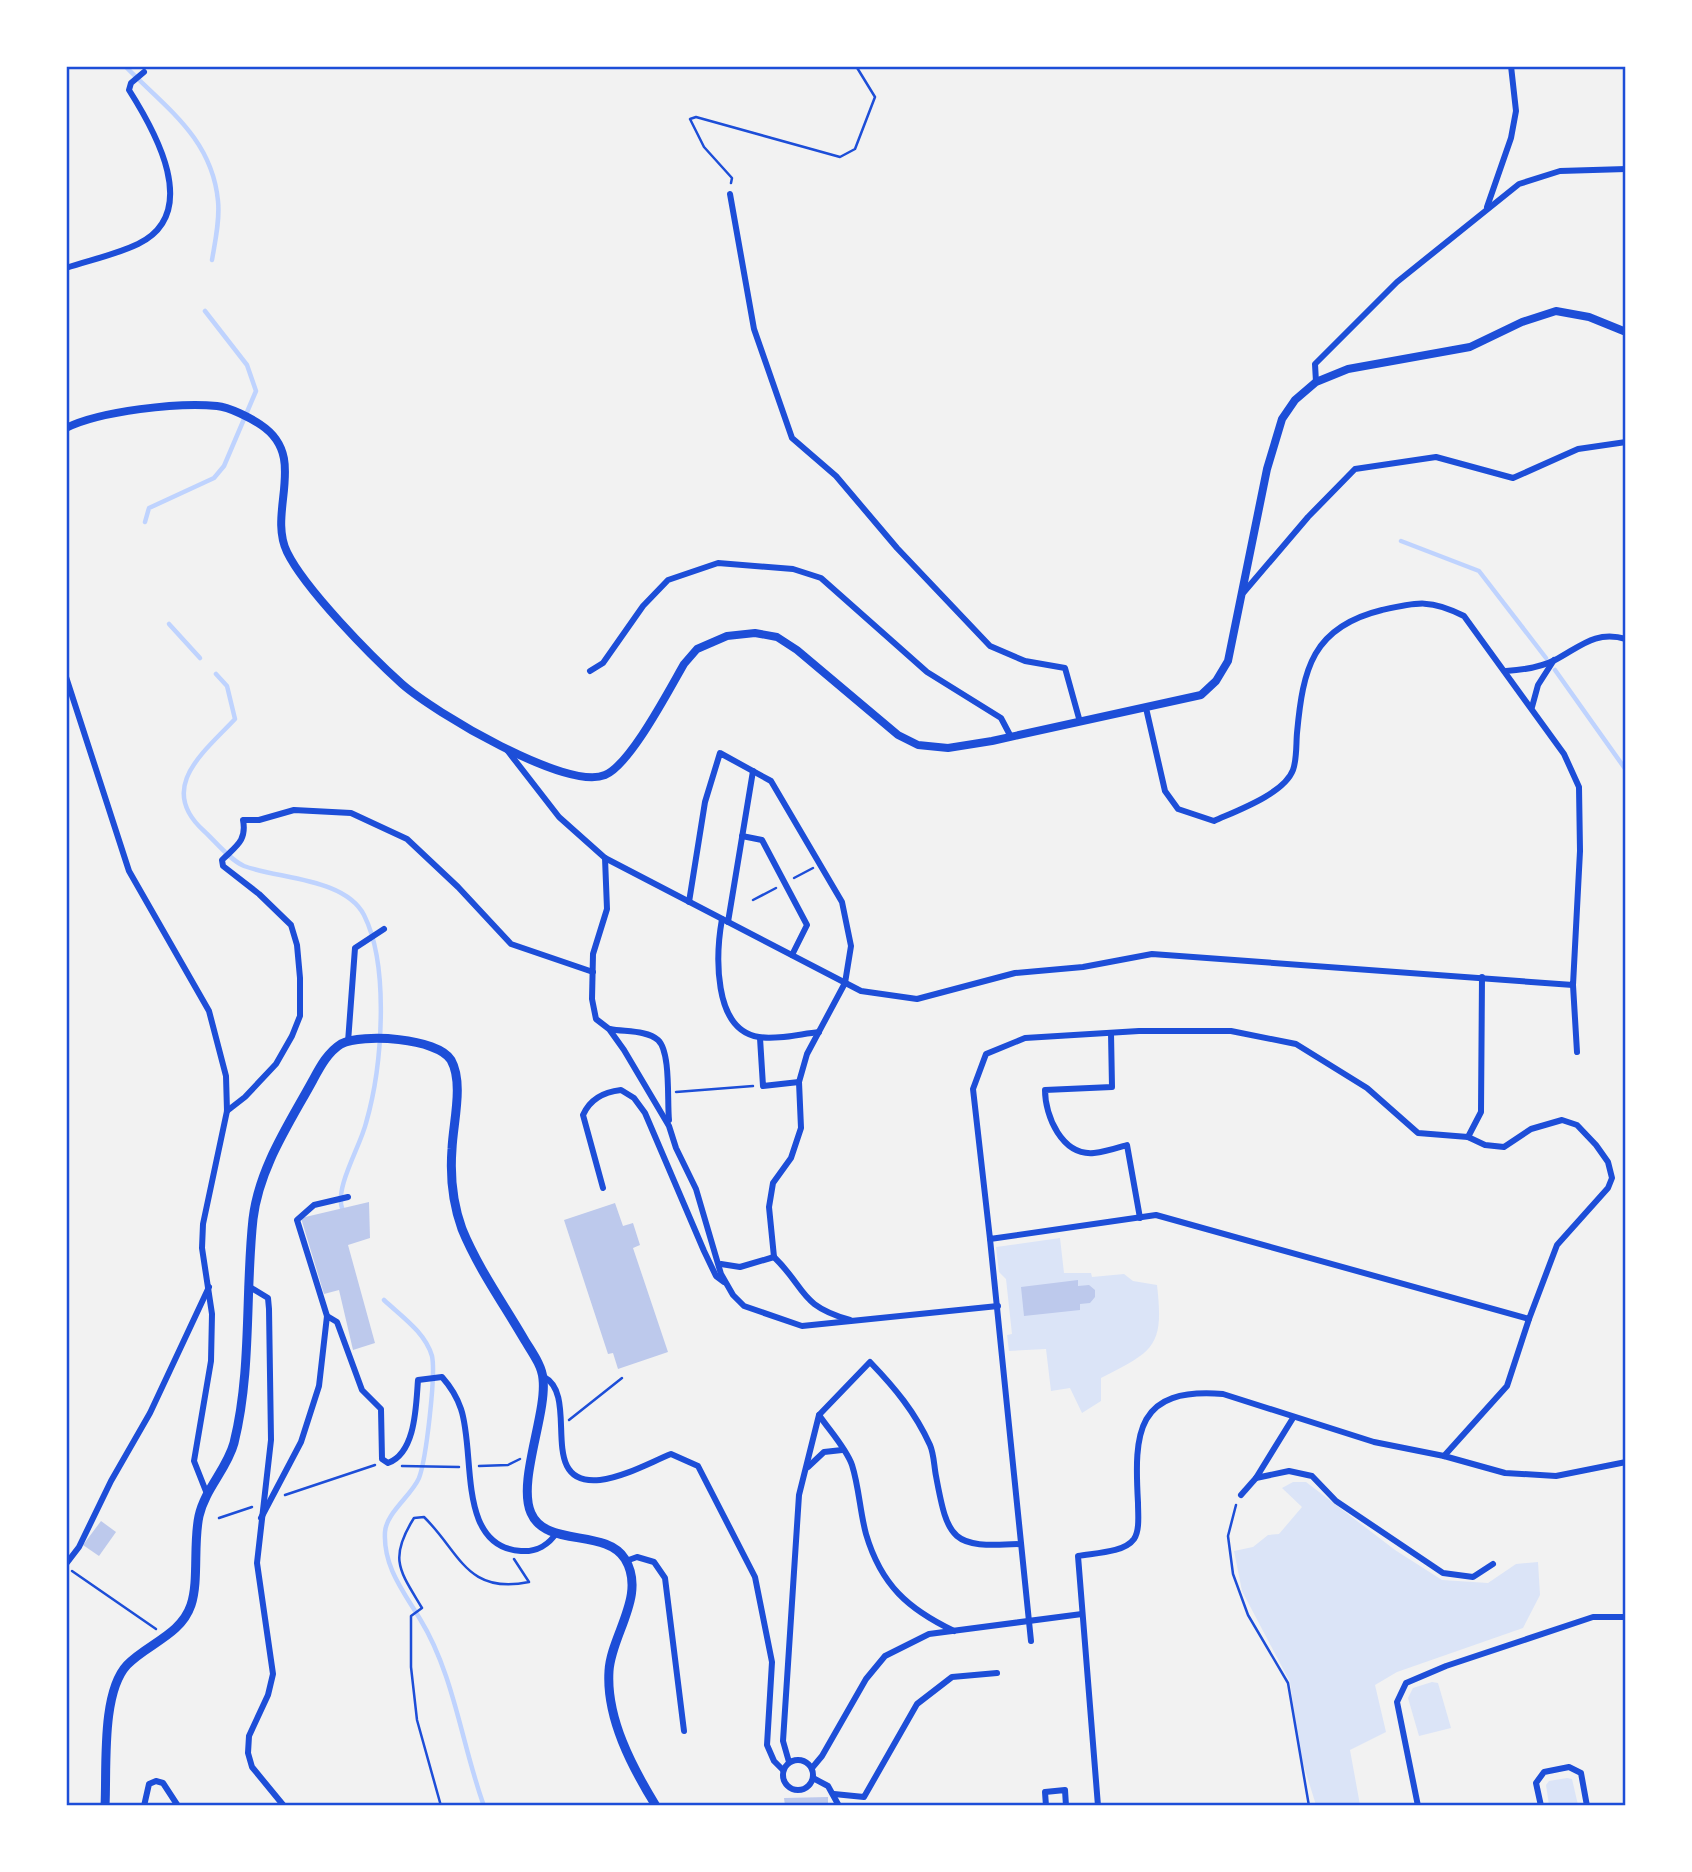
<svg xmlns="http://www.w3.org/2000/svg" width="1692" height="1872" viewBox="0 0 1692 1872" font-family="'Exo 2',sans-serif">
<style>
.green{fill:#dbe4f7}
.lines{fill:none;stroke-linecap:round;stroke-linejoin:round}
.stream{stroke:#bfd3fe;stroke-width:4.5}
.building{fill:#bdc9ec}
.path{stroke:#1d4ed8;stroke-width:2.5}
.minor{stroke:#1d4ed8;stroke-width:6}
.tertiary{stroke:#1d4ed8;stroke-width:8}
.secondary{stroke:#1d4ed8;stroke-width:9}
.neatline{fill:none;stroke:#1d4ed8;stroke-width:2.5}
</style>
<rect width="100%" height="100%" fill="#f2f2f2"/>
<!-- green -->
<g class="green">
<path d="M 1060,1238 L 1064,1273 L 1091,1273 L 1092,1277 L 1124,1274 L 1133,1281 L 1157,1285 C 1164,1346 1155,1351 1101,1378 L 1101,1401 L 1082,1413 L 1070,1388 L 1051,1391 L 1046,1349 L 1009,1351 L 1007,1335 L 1012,1334 L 1006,1279 L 999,1272 L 996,1247 Z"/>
<polygon points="1293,1482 1306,1482 1395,1550 1442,1580 1488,1583 1516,1564 1538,1562 1540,1595 1523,1628 1397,1672 1375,1685 1386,1732 1350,1750 1360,1805 1316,1805 1300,1754 1290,1682 1242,1591 1234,1551 1253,1547 1268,1535 1279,1534 1302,1507 1282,1488"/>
<polygon points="1432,1682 1438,1683 1451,1728 1419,1736 1408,1698 1413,1688"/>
<polygon points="1567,1778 1572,1779 1578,1805 1549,1805 1546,1785 1549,1781"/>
</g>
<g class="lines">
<!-- stream -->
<g class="stream">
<path d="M 125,66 C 166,108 212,138 218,201 C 220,220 215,242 212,260"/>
<polyline points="145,522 149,508 214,478 224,466 256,391 247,365 205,311"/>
<polyline points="1401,541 1479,571 1546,658"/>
<polyline points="169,624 200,658"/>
<polyline points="1555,670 1626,770"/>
<path d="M 216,674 L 227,686 L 235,719 C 204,752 156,788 204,831 C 216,842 230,860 244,866 C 279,879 345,878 364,915 C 390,967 382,1068 366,1123 C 360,1147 335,1187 342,1208"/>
<path d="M 384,1300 C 401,1316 425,1332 432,1356 C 436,1375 426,1460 419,1478 C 412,1495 386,1513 385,1532 C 383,1566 403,1591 420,1619 C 454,1674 462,1746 484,1806"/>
</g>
</g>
<!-- building -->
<g class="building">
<polygon points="369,1202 370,1238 348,1245 375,1343 353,1350 339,1290 324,1294 301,1218"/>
<polygon points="615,1203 623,1226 633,1223 640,1245 633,1248 668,1352 618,1369 613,1353 608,1354 564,1220"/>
<polygon points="1078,1280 1078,1286 1089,1285 1095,1290 1095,1297 1090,1303 1080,1304 1080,1310 1024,1316 1021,1287"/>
<polygon points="101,1521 116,1532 99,1556 83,1545"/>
<polygon points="828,1797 828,1806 785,1806 784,1798"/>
</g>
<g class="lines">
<!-- path -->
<g class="path">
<polyline points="731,183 732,178 704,147 690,119 696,117 840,157 855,149 875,97 856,66"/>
<polyline points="794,878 813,868"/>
<polyline points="753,900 776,888"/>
<polyline points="676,1092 753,1086"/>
<polyline points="569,1420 622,1378"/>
<polyline points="402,1466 459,1467"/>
<polyline points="479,1466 508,1465 520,1459"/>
<polyline points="285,1495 375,1465"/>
<polyline points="1236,1505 1228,1536 1233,1574 1248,1615 1288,1683 1309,1806"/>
<polyline points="219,1518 252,1507"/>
<polyline points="72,1571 156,1629"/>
<path d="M 441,1806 L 417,1720 L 411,1667 L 411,1616 L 422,1608 C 400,1571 388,1559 414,1518 L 424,1517 C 460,1552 466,1595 529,1582 L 514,1559"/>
</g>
<!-- minor -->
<g class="minor">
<polyline points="730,194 754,329 792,438 836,476 897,548 990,646 1025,661 1065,668 1080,722"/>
<polyline points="1487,207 1511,138 1516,111 1511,66"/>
<path d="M 66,268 C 90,260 115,255 138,244 C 202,213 155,131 129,90 L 131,83 L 144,72"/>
<polyline points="1316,382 1315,364 1397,282 1519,184 1560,171 1626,169"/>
<polyline points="1244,592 1308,517 1355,469 1436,457 1513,478 1578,449 1626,442"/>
<polyline points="590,671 603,663 643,606 668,580 718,563 793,569 821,578 927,672 1001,718 1011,737"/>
<path d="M 1506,671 C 1523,670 1539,668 1555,660 C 1580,647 1595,630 1626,639"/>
<polyline points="66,677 129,871 209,1011 226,1076 227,1111 203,1224 202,1248 212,1314 211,1361 194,1461 207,1494"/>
<polyline points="1532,707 1538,685 1554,660"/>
<path d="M 507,750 L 559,817 L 605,858 L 861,991 L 917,999 L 1015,973 L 1083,967 L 1152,954 L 1573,985 L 1580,851 L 1579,787 L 1564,754 L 1464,616 C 1431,599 1418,602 1382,610 C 1312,627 1303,669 1297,733 C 1296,744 1297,759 1293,770 C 1284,794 1236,811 1214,821 L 1178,809 L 1165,791 L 1146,708"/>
<polyline points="742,836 762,840 807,925 792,955"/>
<polyline points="605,858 607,909 593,954 592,999 596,1019 609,1029 624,1050 669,1126 676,1148 696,1189 721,1274 733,1295 744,1306 802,1326 998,1306"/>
<polyline points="689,902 705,802 720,753 771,781 842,902 851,946 845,983 807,1054 799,1082 801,1128 791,1158 773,1183 769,1207 774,1257"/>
<path d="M 722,919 C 716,953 712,1030 759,1037 C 777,1040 800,1034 819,1032"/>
<polyline points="728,922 753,771"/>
<polyline points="1573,985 1577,1052"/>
<path d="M 610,1029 C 624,1032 647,1030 658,1040 C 671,1052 667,1101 669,1120"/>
<polygon points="1139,1031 1231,1031 1296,1044 1367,1088 1418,1133 1468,1137 1485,1145 1504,1147 1531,1129 1562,1120 1577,1125 1596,1145 1608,1162 1612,1178 1608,1188 1557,1245 1529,1319 1156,1215 990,1239 973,1089 986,1054 1025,1038"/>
<path d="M 1111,1033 L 1112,1087 L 1045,1090 C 1045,1116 1062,1156 1094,1153 C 1105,1152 1117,1148 1127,1145 L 1140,1218"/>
<polyline points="760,1038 763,1086 799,1082"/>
<polyline points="348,1042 355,948 384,929"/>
<path d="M 227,1111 L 245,1097 L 276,1064 L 292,1036 L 300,1016 L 300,978 L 297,945 L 291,925 L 259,894 L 223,866 L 222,860 C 236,846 247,841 243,820 L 259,820 L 294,810 L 351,813 L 407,839 L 458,887 L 511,944 L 593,972"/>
<polyline points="1468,1137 1481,1112 1482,977"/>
<path d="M 603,1188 L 583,1115 C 590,1099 603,1092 621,1090 L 634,1098 L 645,1113 L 704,1251 L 716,1276 L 724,1282"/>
<polyline points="990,1239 1031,1641"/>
<path d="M 774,1257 C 807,1289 798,1305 850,1320"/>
<polyline points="721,1264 740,1267 774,1257"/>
<polyline points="248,1286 268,1298 269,1309 271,1440 257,1563 273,1674 268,1695 249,1736 248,1753 252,1767 284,1806"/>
<polyline points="327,1316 297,1220 314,1205 348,1197"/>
<path d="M 544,1377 C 581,1396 535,1487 600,1480 C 624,1477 649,1463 671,1454 L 698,1466 L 755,1577 L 772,1662 L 767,1745 L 774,1761 L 783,1770"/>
<polyline points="1293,1418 1256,1478 1289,1471 1312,1476 1336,1501 1443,1573 1473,1577 1493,1564"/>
<polyline points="1444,1456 1507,1386 1529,1319"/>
<polyline points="808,1467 824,1452 842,1450"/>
<polyline points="1241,1495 1256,1478"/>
<path d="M 261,1518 L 301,1442 L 319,1386 L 327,1316 L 337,1322 L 362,1390 L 381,1409 L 382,1459 L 388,1463 C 416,1453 416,1405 418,1380 L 442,1377 C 450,1386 457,1397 461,1409 C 476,1453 456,1547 521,1551 C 536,1552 549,1545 557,1532"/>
<polyline points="626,1561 637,1557 654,1562 665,1578 684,1731"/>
<polyline points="66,1564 79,1547 111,1481 150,1413 209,1287"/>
<path d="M 954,1631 C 908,1609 881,1585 866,1534 C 860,1512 859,1487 852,1465 C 846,1448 829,1430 819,1415 L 870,1362 C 895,1388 915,1412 930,1445 C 934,1454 934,1466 936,1476 C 948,1541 952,1548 1019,1544"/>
<circle cx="798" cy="1775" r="15"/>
<polyline points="789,1762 783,1741 799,1495 819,1415"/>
<polyline points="812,1768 822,1756 866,1679 885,1656 929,1634 1082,1614"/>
<polyline points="813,1778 828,1786 839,1806"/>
<polyline points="834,1794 864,1797 917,1704 952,1677 997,1673"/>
<polyline points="144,1806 149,1784 156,1781 163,1783 178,1806"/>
<polyline points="1046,1806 1045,1792 1065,1790 1066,1806"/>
<path d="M 1098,1806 L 1078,1556 C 1094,1553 1124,1553 1134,1539 C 1140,1530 1138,1514 1138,1503 C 1134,1432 1136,1387 1223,1394 L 1374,1442 L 1444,1456 L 1505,1473 L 1556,1476 L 1626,1462"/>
<polyline points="1418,1806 1397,1702 1406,1683 1446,1666 1593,1617 1626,1617"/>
<polyline points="1541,1806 1536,1783 1544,1772 1569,1767 1581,1773 1587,1806"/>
</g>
<!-- tertiary -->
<path class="tertiary" d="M 66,428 C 100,411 179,402 217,406 C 229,407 251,418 261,425 C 309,457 267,511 287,552 C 305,589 371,656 402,684 C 434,712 566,791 605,775 C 630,765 669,690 684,664 L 697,649 L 727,636 L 755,633 L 777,637 L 797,650 L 898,735 L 918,745 L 948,748 L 992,741 L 1201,695 L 1216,681 L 1228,661 L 1267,469 L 1282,419 L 1295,400 L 1316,382 L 1348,369 L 1470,347 L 1522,322 L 1556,311 L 1589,317 L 1626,332"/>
<!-- secondary -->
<path class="secondary" d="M 105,1806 C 107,1768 101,1693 127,1665 C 147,1644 181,1635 191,1605 C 199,1582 193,1543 199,1516 C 205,1489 227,1469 234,1443 C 252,1371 245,1292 253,1219 C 259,1168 289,1124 313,1080 C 320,1067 328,1052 341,1044 C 362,1033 438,1038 451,1060 C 464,1083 453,1123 452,1149 C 450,1175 453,1204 462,1229 C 478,1268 503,1303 524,1339 C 531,1351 542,1365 543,1379 C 547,1414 517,1482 531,1513 C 546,1548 606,1528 625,1559 C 647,1595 611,1635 609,1671 C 606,1718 632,1767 656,1806"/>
</g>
<!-- border -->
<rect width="1692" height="1872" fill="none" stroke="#ffffff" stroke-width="136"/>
<rect x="68" y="68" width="1556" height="1736" class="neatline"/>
</svg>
